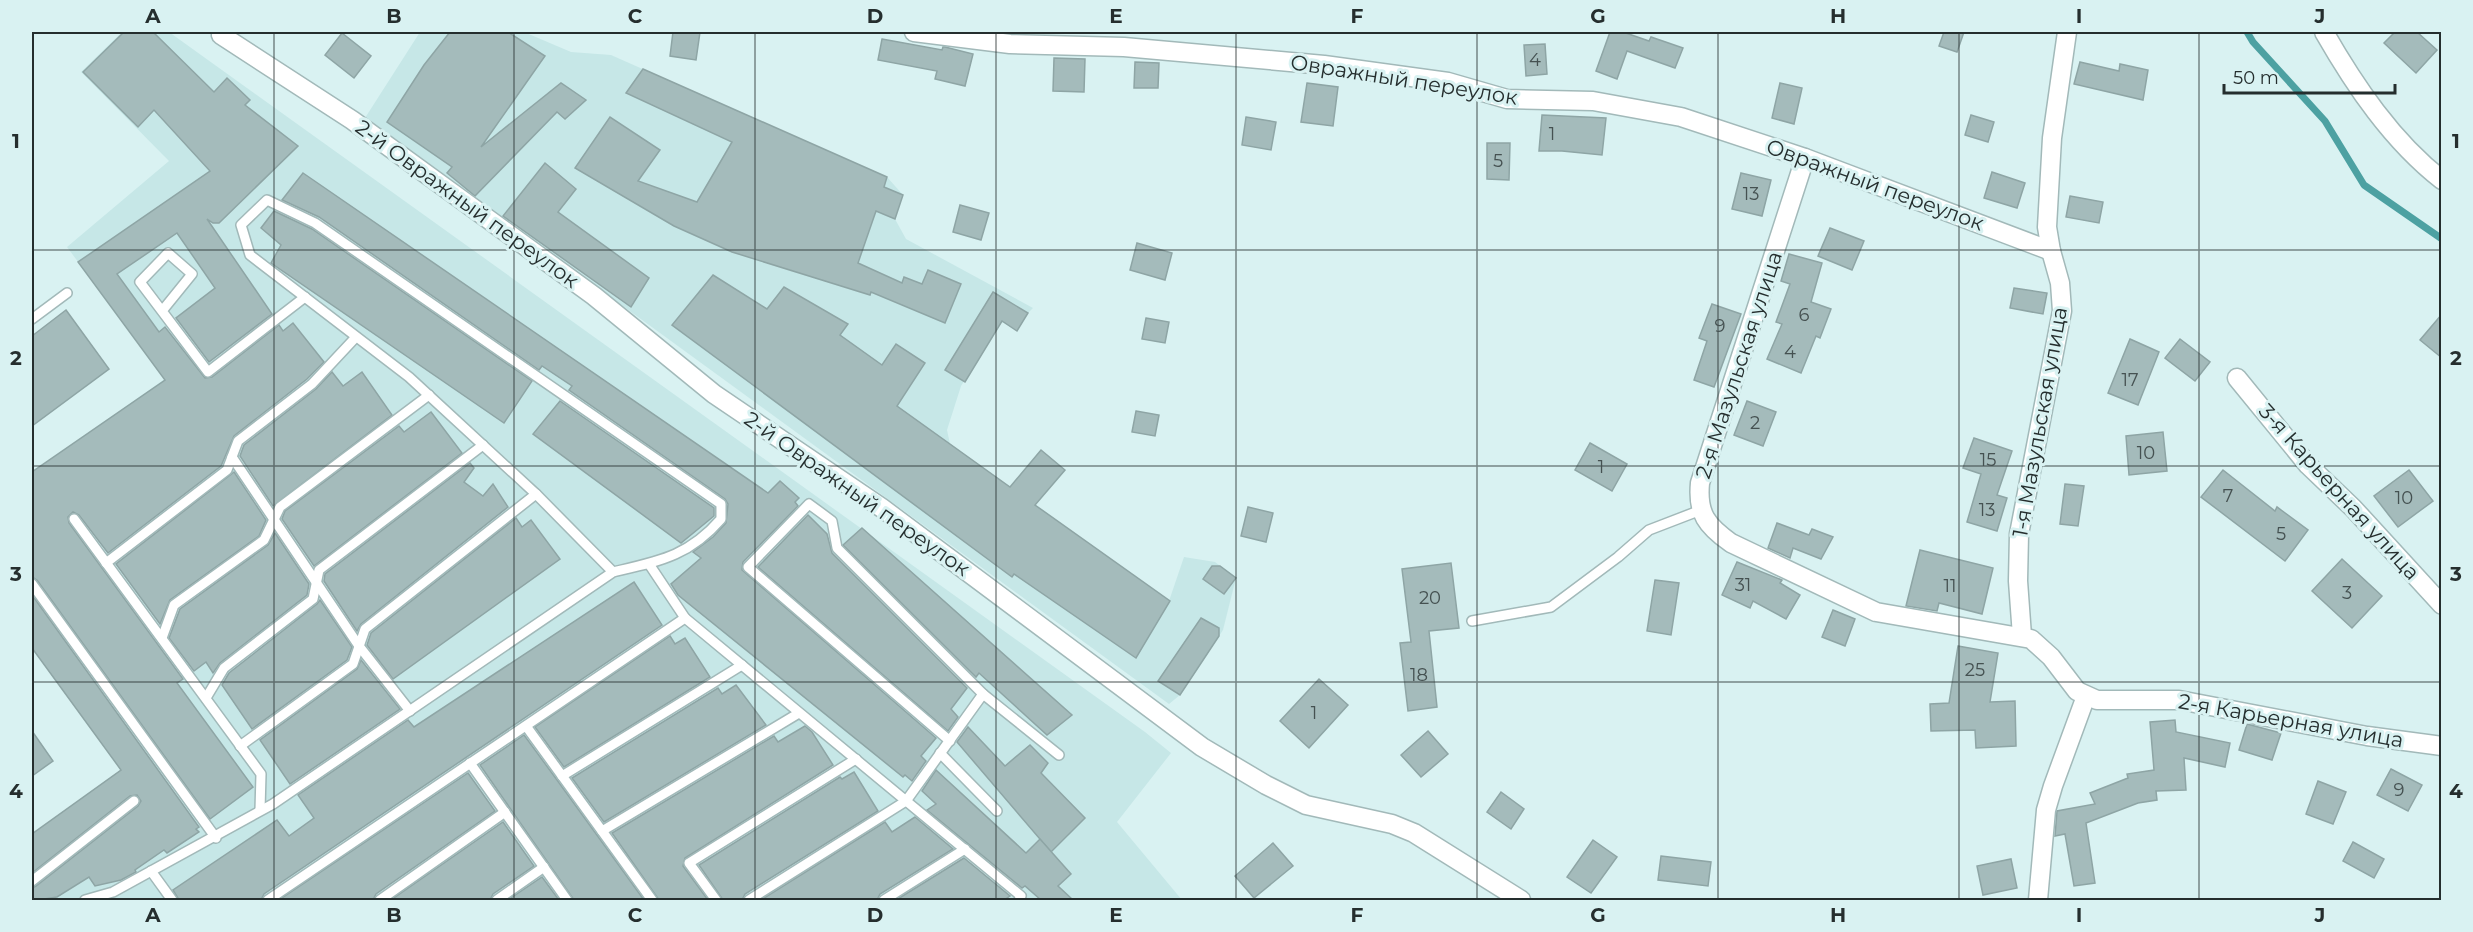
<svg xmlns="http://www.w3.org/2000/svg" width="2473" height="932" viewBox="0 0 2473 932" font-family="Montserrat,sans-serif">
<style>
.built{fill:#c6e7e7}
.lines{fill:none;stroke-linecap:round;stroke-linejoin:round}
.stream{stroke:#4da1a2;stroke-width:7}
.building{fill:#a4bbbb;stroke:#8ea5a5;stroke-width:1.5}
.service-casing{stroke:#a2b9b9;stroke-width:12}
.minor-casing{stroke:#a2b9b9;stroke-width:21}
.service{stroke:#fff;stroke-width:9}
.minor{stroke:#fff;stroke-width:18}
.grid{fill:none;stroke:#252e2e;stroke-width:1.5;stroke-opacity:0.55}
.labels{text-anchor:middle;stroke-width:6;stroke-linejoin:round;paint-order:stroke}
.number-label{font-size:18px;fill:#455151}
.street-label{font-size:21px;fill:#252e2e;stroke:#d9f2f2}
.neatline{fill:none;stroke:#252e2e;stroke-width:2}
.grid-label{font-size:20px;text-anchor:middle;font-weight:bold;fill:#252e2e}
</style>
<rect width="100%" height="100%" fill="#d9f2f2"/>
<!-- built -->
<g class="built">
<polygon points="122,32 169,32 1145,732 1171,753 1117,822 1182,900 32,900 32,834 121,770 32,648 32,472 165,379 67,247 169,161 81,72"/>
<polygon points="420,32 524,32 571,52 611,55 887,177 903,195 895,219 906,239 1033,308 1028,313 1017,331 1002,322 961,386 947,430 950,444 1169,601 1184,557 1215,562 1236,578 1223,630 1180,695 1169,704 365,118"/>
</g>
<g class="lines">
<!-- stream -->
<polyline class="stream" points="2247,32 2253,42 2325,121 2364,185 2442,239"/>
</g>
<!-- building -->
<g class="building">
<polygon points="124,32 153,32 214,92 227,78 250,100 245,105 298,146 219,223 213,223 207,219 272,314 209,362 176,318 215,288 177,233 117,274 159,332 165,327 205,378 212,377 279,325 283,331 293,323 324,362 307,379 234,436 221,466 108,553 79,515 73,512 68,517 69,523 183,679 177,683 253,787 210,819 37,580 32,577 32,472 165,380 78,262 210,171 154,110 138,127 83,72"/>
<polygon points="450,32 508,32 545,56 481,147 561,83 586,100 565,119 557,112 475,196 447,173 452,167 387,122 424,65"/>
<polygon points="673,32 700,32 696,60 670,56"/>
<polygon points="1610,32 1623,32 1649,41 1651,37 1683,48 1675,68 1627,51 1617,79 1596,71"/>
<polygon points="1944,32 1964,32 1957,52 1939,46"/>
<polygon points="2395,32 2417,32 2437,50 2416,73 2384,43"/>
<polygon points="342,33 371,56 354,78 325,55"/>
<polygon points="882,39 942,50 943,47 945,47 973,54 965,86 935,79 937,71 878,60"/>
<polygon points="1545,44 1547,74 1526,76 1524,45"/>
<polygon points="1054,58 1085,59 1084,92 1053,91"/>
<polygon points="1135,62 1159,63 1158,88 1134,88"/>
<polygon points="2080,62 2119,71 2120,64 2148,70 2143,100 2074,84"/>
<polygon points="643,69 887,177 884,187 903,195 895,219 876,211 858,263 902,283 904,277 922,284 928,270 961,284 945,323 871,292 870,295 732,252 674,226 575,168 610,117 660,150 638,181 697,202 732,142 626,93"/>
<polygon points="1307,83 1338,87 1333,126 1301,122"/>
<polygon points="1780,83 1802,88 1794,124 1772,118"/>
<polygon points="1542,115 1606,118 1602,155 1562,151 1539,151"/>
<polygon points="1971,115 1994,122 1988,142 1965,135"/>
<polygon points="1246,117 1276,122 1271,150 1242,145"/>
<polygon points="1487,143 1510,143 1509,180 1487,179"/>
<polygon points="545,163 576,189 558,212 649,278 631,307 503,216"/>
<polygon points="1992,172 2025,183 2017,208 1984,198"/>
<polygon points="303,173 768,493 780,481 799,498 795,502 798,506 743,562 742,570 936,738 921,756 926,761 912,781 905,775 903,777 678,595 671,584 701,558 693,552 713,537 726,523 728,504 725,499 569,390 572,386 542,366 539,370 319,217 282,200"/>
<polygon points="1741,173 1771,180 1762,216 1732,209"/>
<polygon points="2070,196 2103,202 2099,223 2066,217"/>
<polygon points="960,205 989,213 981,240 953,232"/>
<polygon points="274,211 312,229 532,381 504,423 271,263 281,245 261,228"/>
<polygon points="1830,228 1864,241 1852,270 1818,256"/>
<polygon points="1137,243 1172,253 1165,280 1130,270"/>
<polygon points="1789,254 1822,263 1811,302 1831,309 1820,338 1816,336 1801,373 1767,359 1782,324 1776,322 1790,284 1781,281"/>
<polygon points="713,275 767,309 784,287 848,324 840,335 882,365 896,344 925,363 897,406 1010,487 1041,450 1065,470 1035,505 1170,601 1136,658 1014,574 1012,577 672,325"/>
<polygon points="2014,288 2047,293 2043,314 2010,308"/>
<polygon points="993,292 1028,313 1017,331 1002,321 965,382 945,370"/>
<polygon points="1712,304 1741,314 1714,387 1694,380 1707,341 1699,338"/>
<polygon points="66,310 109,369 32,426 32,336"/>
<polygon points="2442,314 2442,358 2420,340"/>
<polygon points="1146,318 1169,322 1165,343 1142,339"/>
<polygon points="2130,339 2159,352 2138,405 2108,393"/>
<polygon points="2180,339 2210,362 2195,381 2165,358"/>
<polygon points="332,372 343,386 362,372 392,415 273,506 240,456 244,445 316,389"/>
<polygon points="560,401 714,508 714,516 681,543 533,434"/>
<polygon points="1747,401 1776,412 1763,446 1734,435"/>
<polygon points="1136,411 1159,415 1155,436 1132,432"/>
<polygon points="431,412 462,453 314,566 282,519 285,511 399,426 404,432"/>
<polygon points="2163,432 2167,471 2129,475 2126,436"/>
<polygon points="1974,438 2012,451 1997,495 2007,498 1997,531 1967,522 1981,474 1963,468"/>
<polygon points="1590,443 1627,464 1612,491 1575,470"/>
<polygon points="470,463 474,468 464,482 483,496 493,484 508,507 361,624 357,631 324,581 325,574"/>
<polygon points="2223,470 2275,511 2277,507 2308,530 2285,561 2201,497"/>
<polygon points="2409,470 2433,501 2398,527 2374,496"/>
<polygon points="234,472 266,520 259,536 170,600 160,624 116,564"/>
<polygon points="2065,484 2084,486 2078,526 2060,524"/>
<polygon points="1248,507 1273,513 1266,542 1241,536"/>
<polygon points="808,515 827,534 832,553 967,688 951,709 958,717 948,731 758,567"/>
<polygon points="516,518 522,527 531,520 560,559 393,679 367,645 371,633"/>
<polygon points="1777,523 1809,535 1812,529 1833,537 1821,559 1793,548 1790,558 1768,548"/>
<polygon points="862,528 1072,715 1047,735 979,673 976,677 843,545"/>
<polygon points="275,533 309,584 307,595 220,663 213,673 206,662 194,671 169,638 180,609 268,545"/>
<polygon points="1920,550 1993,568 1982,614 1939,603 1937,611 1906,606"/>
<polygon points="2342,559 2382,596 2352,628 2312,591"/>
<polygon points="1737,562 1782,580 1780,583 1800,595 1786,619 1753,601 1750,608 1722,595"/>
<polygon points="1451,563 1459,628 1429,631 1437,707 1408,711 1400,643 1411,642 1402,569"/>
<polygon points="1212,566 1220,566 1236,578 1224,594 1203,579"/>
<polygon points="1655,580 1679,583 1671,635 1647,631"/>
<polygon points="634,582 662,625 264,894 261,900 179,900 173,890 277,820 289,836 314,818 298,795 408,720 414,727"/>
<polygon points="32,595 199,827 196,829 199,832 167,853 164,850 135,870 136,872 121,880 95,886 89,877 57,897 38,900 32,900 32,888 36,886 138,806 141,801 137,795 130,796 32,873 32,834 121,770 32,648"/>
<polygon points="320,600 352,647 347,660 252,729 222,685 229,673 317,604"/>
<polygon points="1833,610 1855,619 1845,646 1822,637"/>
<polygon points="1201,618 1219,628 1219,636 1180,695 1158,681"/>
<polygon points="670,636 675,644 685,638 710,677 564,767 535,727"/>
<polygon points="1958,646 1998,653 1990,702 2015,701 2016,746 1976,748 1975,730 1931,731 1930,704 1949,703"/>
<polygon points="361,660 400,709 290,784 260,740 357,669"/>
<polygon points="1319,679 1348,705 1309,748 1280,721"/>
<polygon points="736,685 766,725 604,822 572,778 718,688 722,694"/>
<polygon points="2175,720 2176,732 2230,743 2225,767 2184,758 2186,790 2156,791 2157,800 2138,803 2086,823 2095,883 2074,886 2065,834 2055,836 2057,811 2095,804 2090,793 2128,778 2127,774 2154,770 2150,722"/>
<polygon points="2247,724 2281,733 2272,760 2239,750"/>
<polygon points="805,726 812,732 833,765 685,858 683,866 708,900 659,900 612,833 774,736 778,742"/>
<polygon points="968,727 1005,766 1030,745 1048,763 1041,773 1085,818 1051,852 957,742"/>
<polygon points="32,731 53,761 32,776"/>
<polygon points="1428,731 1448,754 1421,777 1401,755"/>
<polygon points="524,735 557,780 644,900 574,900 480,765"/>
<polygon points="2391,769 2422,785 2408,811 2377,795"/>
<polygon points="936,770 1026,853 1040,839 1071,874 1058,886 1073,900 1041,900 1025,886 1022,888 927,810 936,804 922,791"/>
<polygon points="854,772 878,811 745,894 742,900 723,900 699,865 840,777 842,779"/>
<polygon points="468,773 495,811 376,894 373,900 279,900"/>
<polygon points="2318,781 2346,792 2333,824 2306,814"/>
<polygon points="1501,792 1524,809 1511,829 1487,812"/>
<polygon points="915,817 953,849 880,894 877,900 761,900 885,822 892,832"/>
<polygon points="503,822 534,866 493,894 490,900 391,900"/>
<polygon points="1593,840 1617,857 1591,893 1567,877"/>
<polygon points="2353,842 2384,859 2374,878 2343,861"/>
<polygon points="1273,843 1293,866 1254,898 1235,876"/>
<polygon points="1661,856 1711,862 1708,886 1658,880"/>
<polygon points="964,858 1010,896 1004,900 896,900"/>
<polygon points="2011,859 2017,888 1983,895 1977,866"/>
<polygon points="542,877 559,900 508,900"/>
</g>
<g class="lines">
<!-- service casing -->
<g class="service-casing">
<g id="service">
<polyline points="162,311 192,274 168,253 140,282 208,372 305,297"/>
<polyline points="32,319 67,293"/>
<polyline points="232,457 359,646 410,711"/>
<polyline points="74,519 261,774 260,810"/>
<polyline points="106,563 227,470 238,441 312,384 356,337"/>
<polyline points="649,564 685,618"/>
<polyline points="32,584 216,838"/>
<polyline points="1472,621 1551,607 1618,557 1649,530 1701,510"/>
<polyline points="162,638 174,605 264,540 280,507 429,395"/>
<polyline points="206,698 224,668 313,599 319,570 483,445"/>
<polyline points="526,726 652,900"/>
<polyline points="950,741 748,567 809,504 832,521 837,548 983,694"/>
<polyline points="240,746 353,664 365,629 536,494"/>
<polyline points="940,753 997,811"/>
<polyline points="470,763 567,900"/>
<polyline points="562,776 742,665"/>
<polyline points="602,831 799,713"/>
<polyline points="151,871 172,900"/>
<polyline points="32,881 134,801"/>
<path d="M 85,900 L 113,892 L 273,804 L 613,572 C 660,561 689,556 721,519 L 721,504 L 315,223 L 267,200 L 241,225 L 250,255 L 409,377 L 536,494 L 613,572"/>
<polyline points="268,900 685,618 1021,896 1019,900"/>
<polyline points="380,900 505,812"/>
<polyline points="497,900 544,867"/>
<polyline points="716,900 689,863 856,759"/>
<polyline points="749,900 906,801 983,694 1059,755"/>
<polyline points="884,900 965,849"/>
</g>
</g>
<!-- minor casing -->
<g class="minor-casing">
<g id="minor">
<polyline points="914,32 1010,44 1124,47 1324,65 1448,82 1507,99 1593,101 1681,117 1805,158 2051,251"/>
<path d="M 2324,32 C 2355,86 2392,141 2442,180"/>
<polyline points="221,35 352,120 594,296 714,394 882,508 1202,747 1266,785 1306,805 1392,824 1414,833 1521,900"/>
<path d="M 1805,158 L 1700,483 C 1697,514 1707,526 1731,543 L 1876,612 L 2031,639 L 2051,657 L 2077,691 L 2097,700 L 2179,700 L 2367,736 L 2442,746"/>
<polyline points="2237,378 2308,465 2353,508 2442,605"/>
<polyline points="2022,636 2018,581 2019,534 2062,311 2060,283 2051,251 2047,227 2052,138 2067,32"/>
<polyline points="2038,900 2046,810 2053,786 2086,696"/>
</g>
</g>
<!-- service -->
<use href="#service" class="service"/>
<!-- minor -->
<use href="#minor" class="minor"/>
</g>
<!-- grid -->
<path class="grid" d="M 274,32 L 274,900M 514,32 L 514,900M 755,32 L 755,900M 996,32 L 996,900M 1236,32 L 1236,900M 1477,32 L 1477,900M 1718,32 L 1718,900M 1959,32 L 1959,900M 2199,32 L 2199,900M 32,250 L 2442,250M 32,466 L 2442,466M 32,682 L 2442,682"/>
<g class="labels">
<!-- number labels -->
<g class="number-label">
<text x="1535" y="66">4</text>
<text x="1552" y="140">1</text>
<text x="1498" y="167">5</text>
<text x="1751" y="200">13</text>
<text x="1804" y="321">6</text>
<text x="1720" y="332">9</text>
<text x="1790" y="358">4</text>
<text x="2130" y="386">17</text>
<text x="1755" y="429">2</text>
<text x="2146" y="459">10</text>
<text x="1988" y="466">15</text>
<text x="1601" y="473">1</text>
<text x="2228" y="502">7</text>
<text x="2404" y="504">10</text>
<text x="1987" y="516">13</text>
<text x="2281" y="540">5</text>
<text x="1743" y="591">31</text>
<text x="1950" y="592">11</text>
<text x="2347" y="599">3</text>
<text x="1430" y="604">20</text>
<text x="1975" y="676">25</text>
<text x="1419" y="681">18</text>
<text x="1314" y="719">1</text>
<text x="2399" y="796">9</text>
</g>
<!-- street labels -->
<g class="street-label">
<text transform="translate(1404 80) rotate(9)" y="7">Овражный переулок</text>
<text transform="translate(1875 185) rotate(20)" y="7">Овражный переулок</text>
<text transform="translate(467 204) rotate(36)" y="7">2-й Овражный переулок</text>
<text transform="translate(1739 365) rotate(-72)" y="7">2-я Мазульская улица</text>
<text transform="translate(2040 422) rotate(-80)" y="7">1-я Мазульская улица</text>
<text transform="translate(2339 492) rotate(48)" y="7">3-я Карьерная улица</text>
<text transform="translate(857 494) rotate(35)" y="7">2-й Овражный переулок</text>
<text transform="translate(2291 721) rotate(10)" y="7">2-я Карьерная улица</text>
</g>
</g>
<!-- border -->
<rect width="2473" height="932" fill="none" stroke="#d9f2f2" stroke-width="66"/>
<!-- scale -->
<path d="M2224 84v9h171v-9" fill="none" stroke="#252e2e" stroke-width="3"/>
<text x="2233" y="84" font-size="18" fill="#252e2e" stroke="#d9f2f2" stroke-width="4.5" paint-order="stroke">50 m</text>
<rect x="33" y="33" width="2407" height="866" class="neatline"/>
<g class="grid-label">
<text x="153" y="23">A</text>
<text x="394" y="23">B</text>
<text x="635" y="23">C</text>
<text x="875" y="23">D</text>
<text x="1116" y="23">E</text>
<text x="1357" y="23">F</text>
<text x="1598" y="23">G</text>
<text x="1838" y="23">H</text>
<text x="2079" y="23">I</text>
<text x="2320" y="23">J</text>
<text x="16" y="148">1</text>
<text x="2456" y="148">1</text>
<text x="16" y="365">2</text>
<text x="2456" y="365">2</text>
<text x="16" y="581">3</text>
<text x="2456" y="581">3</text>
<text x="16" y="798">4</text>
<text x="2456" y="798">4</text>
<text x="153" y="922">A</text>
<text x="394" y="922">B</text>
<text x="635" y="922">C</text>
<text x="875" y="922">D</text>
<text x="1116" y="922">E</text>
<text x="1357" y="922">F</text>
<text x="1598" y="922">G</text>
<text x="1838" y="922">H</text>
<text x="2079" y="922">I</text>
<text x="2320" y="922">J</text>
</g>
</svg>
